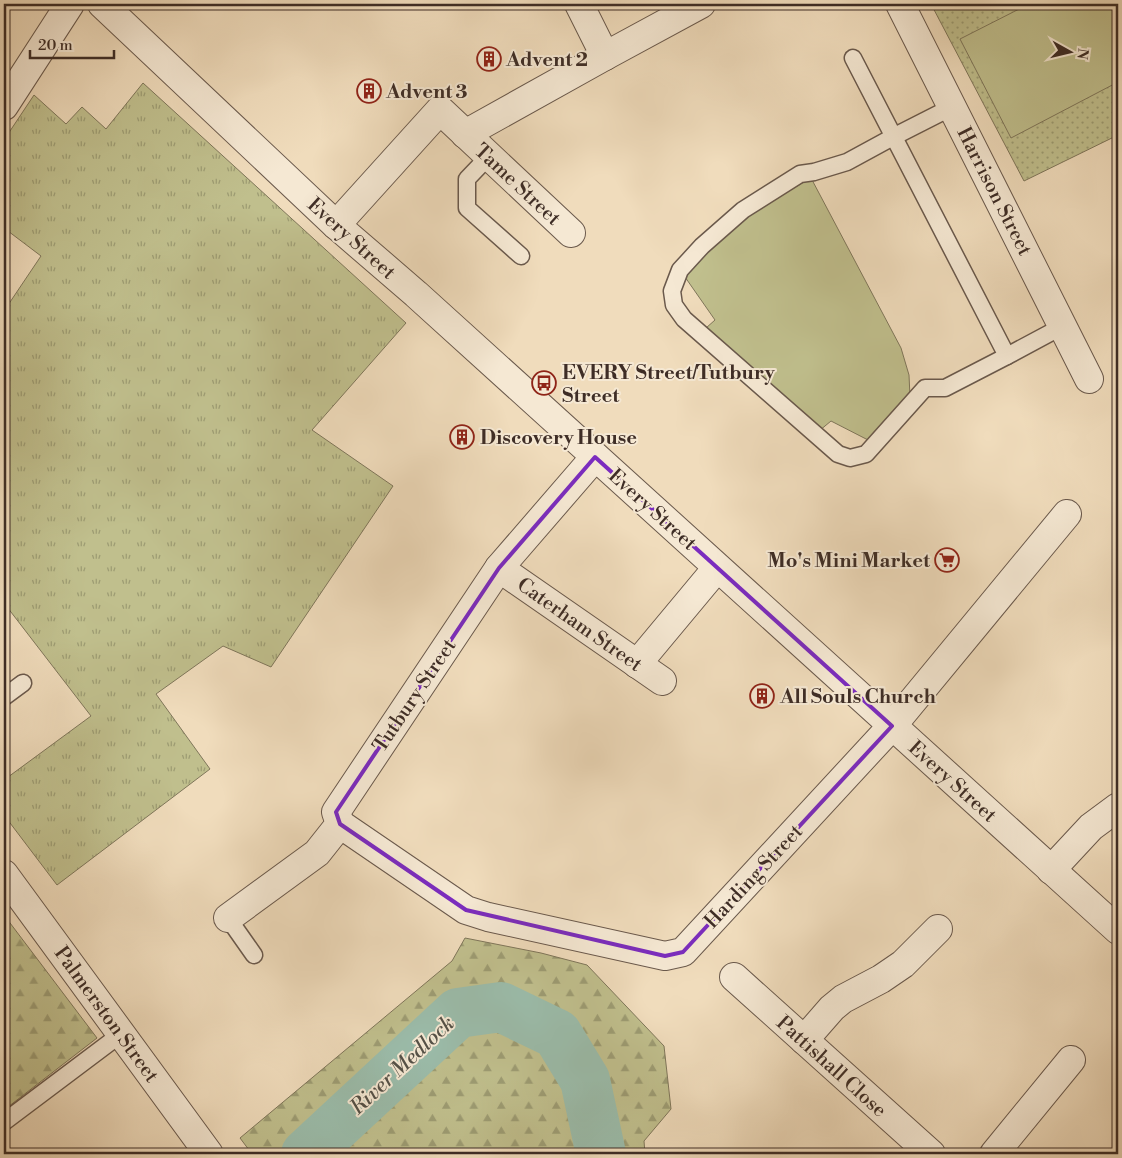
<svg xmlns="http://www.w3.org/2000/svg" width="1122" height="1158" viewBox="0 0 1122 1158" font-family="'Libre Bodoni',serif">
<style>
.grass{fill:url(#grass-tufts);stroke:#7f765a}
.forest{fill:url(#forest-firs);stroke:#7f765a}
.park{fill:url(#park-dots);stroke:#7f765a}
.garden{fill:#c0bf8d;stroke:#7f765a}
.lines{fill:none;stroke-linecap:round;stroke-linejoin:round}
.river{stroke:#9bbcaa;stroke-width:50}
.service-casing{stroke:#6a594c;stroke-width:19}
.minor-casing{stroke:#6a594c;stroke-width:30}
.tertiary-casing{stroke:#6a594c;stroke-width:30}
.service{stroke:#f5e8d3;stroke-width:16}
.minor{stroke:#f5e8d3;stroke-width:28}
.tertiary{stroke:#f5e8d3;stroke-width:28}
.marked{fill:none;stroke:#7b2cbf;stroke-width:4;stroke-linejoin:round}
.labels{text-anchor:middle;stroke-width:4;stroke-linejoin:round;paint-order:stroke}
.poi-label{font-size:20px;font-weight:bold;fill:#3e2d26;stroke:#f5e8d3;text-anchor:start}
.street-label{font-size:20px;fill:#3e2d26;stroke:#f5e8d3}
.water-label{font-size:21px;font-style:italic;fill:#555147;stroke:#f5e8d3}
</style>
<defs>
<pattern id="grass-tufts" width="24" height="20" patternUnits="userSpaceOnUse" patternTransform="scale(1.25)"><rect width="24" height="20" fill="#c0bf8d"/><path d="M3 7l-1-3M5 7V3M7 7l1-3M15 17l-1-3M17 17v-4M19 17l1-3" fill="none" stroke="#9d9c73"/></pattern>
<pattern id="forest-firs" width="22" height="20" patternUnits="userSpaceOnUse" patternTransform="scale(1.25)"><rect width="22" height="20" fill="#c0bf8d"/><path d="M5 1l3.5 6h-7zM16 11l3.5 6h-7z" fill="#9d9c73"/></pattern>
<pattern id="park-dots" width="8" height="8" patternUnits="userSpaceOnUse" patternTransform="scale(1.25)"><rect width="8" height="8" fill="#c0bf8d"/><path d="M2 2h.1M6 6h.1" fill="none" stroke="#9d9c73" stroke-width="1.8" stroke-linecap="round"/></pattern>
</defs>
<rect width="100%" height="100%" fill="#f0dcbc"/>
<filter id="stains"><feTurbulence type="fractalNoise" baseFrequency=".004" numOctaves="4"/><feColorMatrix values="0 0 0 0 .2 0 0 0 0 .09 0 0 0 0 .02 0 0 0 .5 -.17"/></filter>
<radialGradient id="worn" r=".72"><stop offset=".6" stop-color="#630" stop-opacity="0"/><stop offset="1" stop-color="#630" stop-opacity=".3"/></radialGradient>
<!-- grass -->
<polygon class="grass" points="143,83 406,323 312,430 393,486 271,667 223,646 156,694 210,769 57,885 4,815 4,780 91,716 4,603 4,311 41,256 4,228 4,140 34,95 66,124 82,107 106,129"/>
<!-- forest -->
<g class="forest">
<polygon points="4,915 97,1038 4,1110"/>
<polygon points="465,938 541,953 587,965 664,1046 671,1109 644,1141 645,1154 252,1154 240,1138 452,961"/>
</g>
<!-- park -->
<polygon class="park" points="931,4 1118,4 1118,135 1024,181"/>
<!-- garden -->
<g class="garden">
<polygon points="1029,4 1115,4 1118,10 1118,82 1011,138 960,39"/>
<polygon points="811,178 901,348 909,375 910,397 870,441 831,421 819,431 706,328 715,320 685,277 697,260 749,214"/>
</g>
<g class="lines">
<!-- river -->
<polyline class="river" points="306,1154 458,1013 501,1007 557,1034 585,1080 601,1154"/>
<!-- service casing -->
<g class="service-casing">
<g id="service">
<polyline points="853,58 1007,356"/>
<polyline points="952,107 893,137 847,162 814,172 800,174 743,210 702,246 680,270 672,291 674,305 684,319 838,454 850,458 866,454 925,388 945,388 1007,356 1063,326"/>
<polyline points="489,156 467,179 467,208 521,256"/>
<polyline points="4,697 23,683"/>
<polyline points="228,918 254,955"/>
<polyline points="4,1122 121,1034"/>
</g>
</g>
<!-- minor casing -->
<g class="minor-casing">
<g id="minor">
<polyline points="579,4 605,56"/>
<polyline points="900,4 1089,379"/>
<polyline points="4,106 70,4"/>
<polyline points="465,134 605,56 701,4"/>
<polyline points="336,225 440,110 571,233"/>
<polyline points="499,568 662,681"/>
<polyline points="637,664 717,568"/>
<polyline points="340,824 466,910 488,917 665,956 683,952 892,726 1067,514"/>
<polyline points="1051,870 1091,827 1118,807"/>
<polyline points="228,918 317,853 340,824 336,812 499,568 595,457"/>
<polyline points="734,977 931,1154"/>
<polyline points="804,1040 832,1008 843,999 881,979 903,964 938,929"/>
<polyline points="994,1154 1071,1060"/>
</g>
</g>
<!-- tertiary casing -->
<g class="tertiary-casing">
<g id="tertiary">
<polyline points="102,4 336,225 416,294 1118,930"/>
<polyline points="4,874 209,1154"/>
</g>
</g>
<!-- service -->
<use href="#service" class="service"/>
<!-- minor -->
<use href="#minor" class="minor"/>
<!-- tertiary -->
<use href="#tertiary" class="tertiary"/>
</g>
<!-- marked area -->
<path class="marked" d="M 595,457 L 892,726 L 683,952 L 665,956 L 466,910 L 340,824 L 336,812 L 499,568 Z"/>
<!-- icons -->
<defs>
<g id="building-ring" transform="scale(1.25)"><circle r="9.5" fill="#f5e8d3" stroke="#8f2418" stroke-width="1.5"/><path d="M-4-6H4V6H1V3H-1V6H-4ZM-2.5-4.3h1.7v1.8h-1.7ZM.8-4.3h1.7v1.8H.8ZM-2.5-1h1.7V.8h-1.7ZM.8-1h1.7V.8H.8Z" fill="#8f2418"/></g>
<g id="bus-ring" transform="scale(1.25)"><circle r="9.5" fill="#f5e8d3" stroke="#8f2418" stroke-width="1.5"/><path d="M-5-6H5V4H4V6H2V4H-2V6H-4V4H-5ZM-3.5-4V0h7V-4ZM-3.5 1.2v1.5H-2V1.2ZM2 1.2v1.5H3.5V1.2Z" fill="#8f2418"/></g>
<g id="supermarket-ring" transform="scale(1.25)"><circle r="9.5" fill="#f5e8d3" stroke="#8f2418" stroke-width="1.5"/><path d="M-6-5.5h2.5l.6 2H6L4.5 2H-2.5L-4.4-4H-6ZM-1.5 3.2a1.3 1.3 0 1 0 .1 0ZM3 3.2a1.3 1.3 0 1 0 .1 0Z" fill="#8f2418"/></g>
</defs>
<g fill-rule="evenodd">
<use href="#building-ring" x="489" y="59"/>
<use href="#building-ring" x="369" y="91"/>
<use href="#bus-ring" x="544" y="383"/>
<use href="#building-ring" x="462" y="437"/>
<use href="#supermarket-ring" x="947" y="560"/>
<use href="#building-ring" x="762" y="696"/>
</g>
<g class="labels">
<!-- poi labels -->
<g class="poi-label">
<text x="506" y="66">Advent 2</text>
<text x="386" y="98">Advent 3</text>
<text x="562" y="379">EVERY Street/Tutbury<tspan x="562" dy="23">Street</tspan></text>
<text x="480" y="444">Discovery House</text>
<text x="930" y="567" text-anchor="end">Mo's Mini Market</text>
<text x="780" y="703">All Souls Church</text>
</g>
<!-- street labels -->
<g class="street-label">
<text transform="translate(518 184) rotate(43)" y="7">Tame Street</text>
<text transform="translate(995 191) rotate(63)" y="7">Harrison Street</text>
<text transform="translate(352 238) rotate(42)" y="7">Every Street</text>
<text transform="translate(653 509) rotate(42)" y="7">Every Street</text>
<text transform="translate(580 624) rotate(35)" y="7">Caterham Street</text>
<text transform="translate(414 695) rotate(-56)" y="7">Tutbury Street</text>
<text transform="translate(953 781) rotate(42)" y="7">Every Street</text>
<text transform="translate(753 876) rotate(-47)" y="7">Harding Street</text>
<text transform="translate(107 1014) rotate(54)" y="7">Palmerston Street</text>
<text transform="translate(832 1066) rotate(42)" y="7">Pattishall Close</text>
</g>
<!-- water labels -->
<g class="water-label">
<text transform="translate(402 1065) rotate(-43)" y="7">River Medlock</text>
</g>
</g>
<!-- margin -->
<rect width="1122" height="1158" fill="none" stroke="#f0dcbc" stroke-width="20"/>
<rect x="5" y="5" width="1112" height="1148" fill="none" stroke="#3e2d26" stroke-width="2.5"/>
<rect x="10" y="10" width="1102" height="1138" fill="none" stroke="#3e2d26"/>
<!-- north arrow -->
<g transform="translate(1070 52) rotate(98)" stroke="#f5e8d3" stroke-width="4" paint-order="stroke">
<path d="M0-4L9 19L0 12L-9 19Z" fill="#3e2d26"/>
<text y="-8" font-size="14" font-weight="bold" text-anchor="middle" fill="#3e2d26">N</text>
</g>
<!-- scale -->
<path d="M30 50v8h84v-8" fill="none" stroke="#3e2d26" stroke-width="2.5"/>
<text x="38" y="50" font-size="15" fill="#3e2d26" stroke="#f5e8d3" stroke-width="4" paint-order="stroke">20 m</text>
<rect width="100%" height="100%" filter="url(#stains)"/>
<rect width="100%" height="100%" fill="url(#worn)"/>
</svg>
